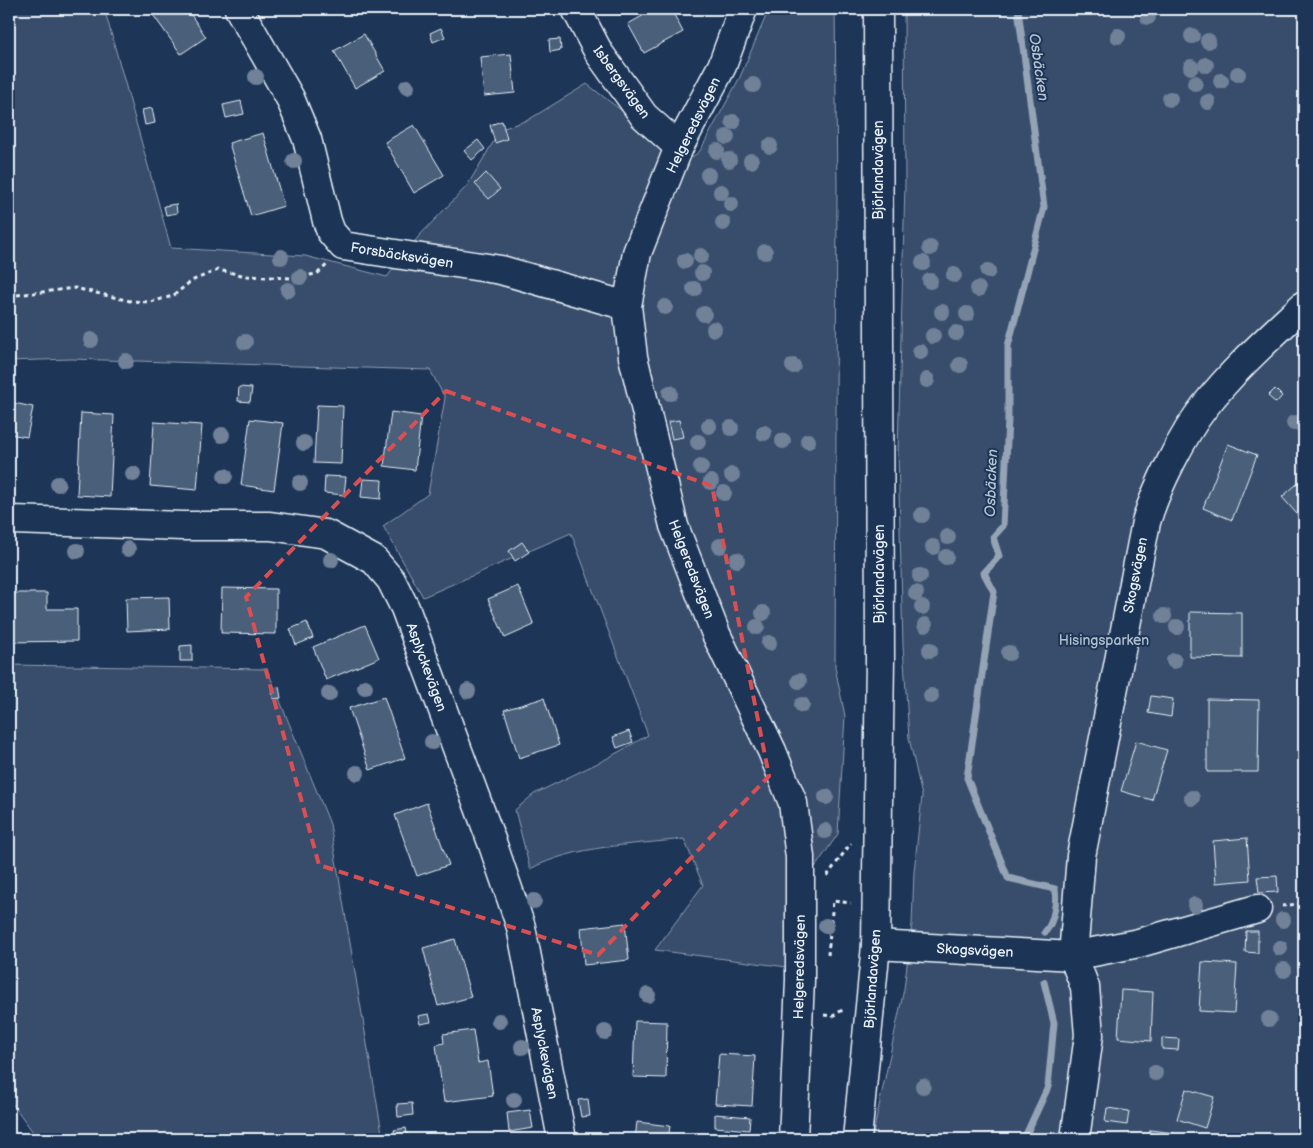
<svg xmlns="http://www.w3.org/2000/svg" width="1313" height="1148" viewBox="0 0 1313 1148" font-family="'Balsamiq Sans',sans-serif">
<style>
.green{fill:#374d6c;stroke:#909fb2}
.lines{fill:none;stroke-linecap:round;stroke-linejoin:round}
.stream{stroke:#95a4b5;stroke-width:7}
.building{fill:#495e7a;stroke:#e8f1f8}
.minor-casing{stroke:#e8f1f8;stroke-width:31}
.path{stroke:#e8f1f8;stroke-width:3;stroke-dasharray:4 4;stroke-linecap:butt}
.minor{stroke:#1d3557;stroke-width:28}
.tree{fill:#708198}
.marked{fill:none;stroke:#da5052;stroke-width:4;stroke-dasharray:10 6;stroke-linejoin:round}
.labels{text-anchor:middle;stroke-width:4;stroke-linejoin:round;paint-order:stroke}
.street-label{font-size:14px;fill:#e8f1f8;stroke:#1d3557}
.park-label{font-size:14px;fill:#b3c0ce;stroke:#1d3557}
.water-label{font-size:15px;font-style:italic;fill:#b7c4d1;stroke:#1d3557}
</style>
<rect width="100%" height="100%" fill="#1d3557"/>
<filter id="ink" filterUnits="userSpaceOnUse"><feTurbulence type="fractalNoise" baseFrequency=".02" numOctaves="2"/><feDisplacementMap in="SourceGraphic" scale="10" xChannelSelector="R" yChannelSelector="G"/><feConvolveMatrix kernelMatrix="1 2 1 2 8 2 1 2 1" color-interpolation-filters="sRGB"/></filter>
<g filter="url(#ink)">
<!-- green -->
<g class="green">
<path d="M 9,9 L 101,9 L 106,15 L 171,248 L 305,256 L 387,277 L 419,236 L 467,186 L 501,129 L 528,120 L 587,84 L 687,161 L 700,151 L 740,77 L 769,9 L 835,9 L 837,185 L 835,667 L 845,716 L 838,834 L 816,866 L 794,887 L 795,968 L 655,950 L 703,885 L 684,839 C 633,845 576,845 530,869 L 515,810 L 534,794 L 608,758 L 648,735 L 571,533 L 423,597 L 383,526 L 428,494 L 445,398 L 430,370 L 71,359 L 9,361 L 9,272 L 11,271 L 9,266 Z"/>
<polygon points="904,9 1304,9 1304,1139 872,1139 904,989 912,924 914,872 922,796 909,738 903,646 898,452 905,183"/>
<polygon points="9,665 267,669 330,824 383,1139 38,1139 9,1099"/>
</g>
<g class="lines">
<!-- stream -->
<g class="stream">
<path d="M 1018,9 L 1044,207 L 1008,346 L 1008,419 L 1003,526 L 993,537 L 999,556 L 984,573 L 994,592 L 967,778 L 1008,878 L 1055,889 C 1057,901 1054,923 1045,932"/>
<polyline points="1024,1139 1048,1087 1054,1023 1044,982"/>
</g>
</g>
<!-- building -->
<g class="building">
<polygon points="155,9 187,9 206,37 181,54 151,12"/>
<polygon points="655,9 671,9 683,32 644,53 628,24"/>
<polygon points="441,28 445,37 433,42 430,33"/>
<polygon points="364,34 385,71 355,88 334,51"/>
<polygon points="560,39 561,50 550,52 549,40"/>
<polygon points="511,54 515,93 484,96 480,57"/>
<polygon points="241,101 244,114 226,118 223,105"/>
<polygon points="152,108 155,123 145,125 142,110"/>
<polygon points="502,121 507,139 495,143 490,125"/>
<polygon points="414,125 444,175 414,193 385,142"/>
<polygon points="263,133 284,206 251,216 229,143"/>
<polygon points="478,140 485,149 472,160 464,151"/>
<polygon points="486,173 500,189 489,199 475,184"/>
<polygon points="176,204 177,213 166,215 164,206"/>
<polygon points="239,387 252,388 250,402 238,401"/>
<polygon points="1275,389 1282,396 1276,403 1268,396"/>
<polygon points="9,402 33,407 27,437 9,434"/>
<polygon points="317,405 343,406 341,464 314,463"/>
<polygon points="391,412 421,416 415,470 384,466"/>
<polygon points="81,413 114,415 110,497 77,495"/>
<polygon points="250,419 283,423 274,490 241,485"/>
<polygon points="679,420 683,437 672,439 668,422"/>
<polygon points="154,422 202,425 197,490 150,486"/>
<polygon points="1228,444 1257,455 1232,520 1203,508"/>
<polygon points="325,476 346,477 344,495 324,493"/>
<polygon points="1304,478 1304,521 1303,521 1282,497"/>
<polygon points="363,479 382,480 381,499 361,497"/>
<polygon points="522,542 529,552 515,561 509,551"/>
<polygon points="518,586 534,625 505,638 488,599"/>
<polygon points="222,588 276,589 276,634 221,633"/>
<polygon points="9,593 47,593 47,609 77,609 77,641 9,642"/>
<polygon points="169,597 170,629 127,631 126,598"/>
<polygon points="1190,612 1242,613 1242,658 1190,657"/>
<polygon points="307,622 313,638 296,645 290,629"/>
<polygon points="365,625 379,658 326,680 313,647"/>
<polygon points="192,645 192,661 180,661 180,646"/>
<polygon points="279,687 281,698 273,699 272,688"/>
<polygon points="1151,696 1173,699 1171,717 1148,713"/>
<polygon points="384,697 405,758 370,770 349,708"/>
<polygon points="544,698 559,745 519,758 504,710"/>
<polygon points="1207,699 1259,700 1258,772 1207,772"/>
<polygon points="629,731 633,742 617,748 613,737"/>
<polygon points="1136,741 1167,750 1152,800 1121,791"/>
<polygon points="427,803 449,865 417,876 395,815"/>
<polygon points="1247,838 1250,880 1216,883 1213,841"/>
<polygon points="1277,876 1278,892 1259,893 1257,877"/>
<polygon points="625,923 629,960 584,965 581,928"/>
<polygon points="1246,931 1258,931 1258,953 1245,952"/>
<polygon points="455,939 471,997 438,1006 423,948"/>
<polygon points="1202,962 1237,964 1234,1013 1199,1011"/>
<polygon points="1121,990 1153,992 1151,1041 1118,1038"/>
<polygon points="429,1014 431,1022 420,1024 418,1016"/>
<polygon points="635,1021 667,1022 666,1078 633,1077"/>
<polygon points="473,1030 478,1063 488,1061 493,1096 444,1102 436,1045 444,1043 443,1034"/>
<polygon points="1162,1038 1179,1039 1178,1050 1162,1049"/>
<polygon points="719,1054 755,1056 752,1106 715,1104"/>
<polygon points="1186,1089 1214,1097 1205,1128 1177,1119"/>
<polygon points="588,1099 590,1116 581,1117 578,1100"/>
<polygon points="412,1103 413,1115 398,1117 397,1104"/>
<polygon points="1107,1108 1129,1111 1127,1125 1105,1122"/>
<polygon points="530,1110 533,1128 509,1132 507,1113"/>
<polygon points="715,1114 750,1117 749,1130 715,1127"/>
<polygon points="637,1122 670,1126 668,1139 635,1139"/>
<polygon points="406,1128 408,1139 396,1139 394,1130"/>
<polygon points="1150,1130 1174,1133 1173,1139 1149,1139"/>
</g>
<g class="lines">
<!-- minor casing -->
<g class="minor-casing">
<g id="minor">
<polyline points="239,9 290,98 307,139 327,221 331,232 343,246 501,270 627,306"/>
<polyline points="576,9 599,53 644,116 679,147"/>
<polyline points="743,9 722,66 679,147 637,253 627,306 633,357 674,526 716,634 772,751 793,803 800,857 800,980 793,1139"/>
<polyline points="9,518 13,520 182,526 270,526 326,534 374,560 391,580 405,608 493,845 521,927 562,1139"/>
<polyline points="876,945 1073,956 1139,943 1257,909"/>
<polyline points="857,1139 876,945 880,659 878,9"/>
<path d="M 1075,1139 L 1089,1035 L 1085,987 L 1073,956 L 1081,856 L 1146,522 C 1156,488 1183,434 1205,406 C 1234,369 1270,337 1304,305"/>
</g>
</g>
<!-- path -->
<g class="path">
<polyline points="9,296 75,288 130,301 150,302 173,296 191,281 218,270 247,276 290,278 317,274 328,264"/>
<polyline points="827,876 851,843"/>
<polyline points="1282,906 1304,903"/>
<polyline points="828,955 833,901 851,903"/>
<polyline points="824,1015 833,1016 844,1009"/>
</g>
<!-- minor -->
<use href="#minor" class="minor"/>
</g>
<!-- trees -->
<g class="tree">
<circle cx="1148" cy="17" r="8"/>
<circle cx="1118" cy="36" r="8"/>
<circle cx="1192" cy="36" r="8"/>
<circle cx="1208" cy="41" r="8"/>
<circle cx="1206" cy="65" r="8"/>
<circle cx="1191" cy="67" r="8"/>
<circle cx="1238" cy="74" r="8"/>
<circle cx="256" cy="77" r="8"/>
<circle cx="1221" cy="81" r="8"/>
<circle cx="1195" cy="83" r="8"/>
<circle cx="753" cy="85" r="8"/>
<circle cx="407" cy="87" r="8"/>
<circle cx="1170" cy="99" r="8"/>
<circle cx="1208" cy="102" r="8"/>
<circle cx="733" cy="122" r="8"/>
<circle cx="727" cy="137" r="8"/>
<circle cx="770" cy="146" r="8"/>
<circle cx="717" cy="151" r="8"/>
<circle cx="729" cy="160" r="8"/>
<circle cx="294" cy="161" r="8"/>
<circle cx="751" cy="161" r="8"/>
<circle cx="708" cy="175" r="8"/>
<circle cx="721" cy="192" r="8"/>
<circle cx="731" cy="204" r="8"/>
<circle cx="723" cy="223" r="8"/>
<circle cx="930" cy="248" r="8"/>
<circle cx="765" cy="252" r="8"/>
<circle cx="701" cy="256" r="8"/>
<circle cx="281" cy="257" r="8"/>
<circle cx="685" cy="261" r="8"/>
<circle cx="923" cy="263" r="8"/>
<circle cx="988" cy="271" r="8"/>
<circle cx="702" cy="273" r="8"/>
<circle cx="954" cy="275" r="8"/>
<circle cx="300" cy="277" r="8"/>
<circle cx="930" cy="281" r="8"/>
<circle cx="694" cy="289" r="8"/>
<circle cx="978" cy="289" r="8"/>
<circle cx="288" cy="290" r="8"/>
<circle cx="665" cy="307" r="8"/>
<circle cx="942" cy="312" r="8"/>
<circle cx="704" cy="314" r="8"/>
<circle cx="967" cy="314" r="8"/>
<circle cx="714" cy="329" r="8"/>
<circle cx="956" cy="333" r="8"/>
<circle cx="933" cy="336" r="8"/>
<circle cx="91" cy="340" r="8"/>
<circle cx="245" cy="342" r="8"/>
<circle cx="920" cy="352" r="8"/>
<circle cx="126" cy="361" r="8"/>
<circle cx="960" cy="365" r="8"/>
<circle cx="793" cy="366" r="8"/>
<circle cx="927" cy="380" r="8"/>
<circle cx="670" cy="393" r="8"/>
<circle cx="1294" cy="423" r="8"/>
<circle cx="709" cy="426" r="8"/>
<circle cx="731" cy="428" r="8"/>
<circle cx="764" cy="433" r="8"/>
<circle cx="222" cy="435" r="8"/>
<circle cx="783" cy="441" r="8"/>
<circle cx="808" cy="441" r="8"/>
<circle cx="698" cy="442" r="8"/>
<circle cx="304" cy="443" r="8"/>
<circle cx="701" cy="467" r="8"/>
<circle cx="133" cy="474" r="8"/>
<circle cx="732" cy="475" r="8"/>
<circle cx="225" cy="476" r="8"/>
<circle cx="711" cy="482" r="8"/>
<circle cx="300" cy="483" r="8"/>
<circle cx="58" cy="484" r="8"/>
<circle cx="724" cy="493" r="8"/>
<circle cx="922" cy="515" r="8"/>
<circle cx="948" cy="537" r="8"/>
<circle cx="720" cy="546" r="8"/>
<circle cx="933" cy="547" r="8"/>
<circle cx="128" cy="549" r="8"/>
<circle cx="77" cy="551" r="8"/>
<circle cx="946" cy="557" r="8"/>
<circle cx="331" cy="560" r="8"/>
<circle cx="737" cy="560" r="8"/>
<circle cx="920" cy="576" r="8"/>
<circle cx="916" cy="593" r="8"/>
<circle cx="922" cy="607" r="8"/>
<circle cx="763" cy="613" r="8"/>
<circle cx="1164" cy="616" r="8"/>
<circle cx="925" cy="625" r="8"/>
<circle cx="757" cy="627" r="8"/>
<circle cx="1177" cy="627" r="8"/>
<circle cx="769" cy="643" r="8"/>
<circle cx="930" cy="650" r="8"/>
<circle cx="1009" cy="653" r="8"/>
<circle cx="1174" cy="661" r="8"/>
<circle cx="799" cy="681" r="8"/>
<circle cx="365" cy="687" r="8"/>
<circle cx="468" cy="691" r="8"/>
<circle cx="329" cy="694" r="8"/>
<circle cx="931" cy="696" r="8"/>
<circle cx="802" cy="705" r="8"/>
<circle cx="432" cy="742" r="8"/>
<circle cx="357" cy="773" r="8"/>
<circle cx="826" cy="797" r="8"/>
<circle cx="1192" cy="798" r="8"/>
<circle cx="825" cy="831" r="8"/>
<circle cx="534" cy="901" r="8"/>
<circle cx="1195" cy="905" r="8"/>
<circle cx="1283" cy="920" r="8"/>
<circle cx="826" cy="926" r="8"/>
<circle cx="1280" cy="948" r="8"/>
<circle cx="1284" cy="970" r="8"/>
<circle cx="648" cy="995" r="8"/>
<circle cx="1269" cy="1019" r="8"/>
<circle cx="499" cy="1021" r="8"/>
<circle cx="605" cy="1032" r="8"/>
<circle cx="522" cy="1047" r="8"/>
<circle cx="1155" cy="1073" r="8"/>
<circle cx="923" cy="1086" r="8"/>
<circle cx="514" cy="1100" r="8"/>
</g>
</g>
<!-- marked area -->
<path class="marked" d="M 446,391 L 712,486 L 769,776 L 598,955 L 319,865 L 246,597 Z"/>
<g class="labels">
<!-- street labels -->
<g class="street-label">
<text transform="translate(622 82) rotate(54)" y="5">Isbergsvägen</text>
<text transform="translate(693 125) rotate(-64)" y="5">Helgeredsvägen</text>
<text transform="translate(878 170) rotate(-90)" y="5">Björlandavägen</text>
<text transform="translate(402 255) rotate(9)" y="5">Forsbäcksvägen</text>
<text transform="translate(692 569) rotate(69)" y="5">Helgeredsvägen</text>
<text transform="translate(879 574) rotate(-90)" y="5">Björlandavägen</text>
<text transform="translate(1135 575) rotate(-79)" y="5">Skogsvägen</text>
<text transform="translate(427 667) rotate(70)" y="5">Asplyckevägen</text>
<text transform="translate(975 950) rotate(3)" y="5">Skogsvägen</text>
<text transform="translate(799 967) rotate(-89)" y="5">Helgeredsvägen</text>
<text transform="translate(872 979) rotate(-86)" y="5">Björlandavägen</text>
<text transform="translate(545 1053) rotate(79)" y="5">Asplyckevägen</text>
</g>
<!-- park labels -->
<g class="park-label">
<text x="1104" y="645">Hisingsparken</text>
</g>
<!-- water labels -->
<g class="water-label">
<text transform="translate(1039 67) rotate(82)" y="5">Osbäcken</text>
<text transform="translate(991 483) rotate(-88)" y="5">Osbäcken</text>
</g>
</g>
<!-- margin -->
<rect width="1313" height="1148" fill="none" stroke="#1d3557" stroke-width="30"/>
<rect x="15" y="15" width="1283" height="1118" fill="none" stroke="#e8f1f8" stroke-width="2" filter="url(#ink)"/>
</svg>
